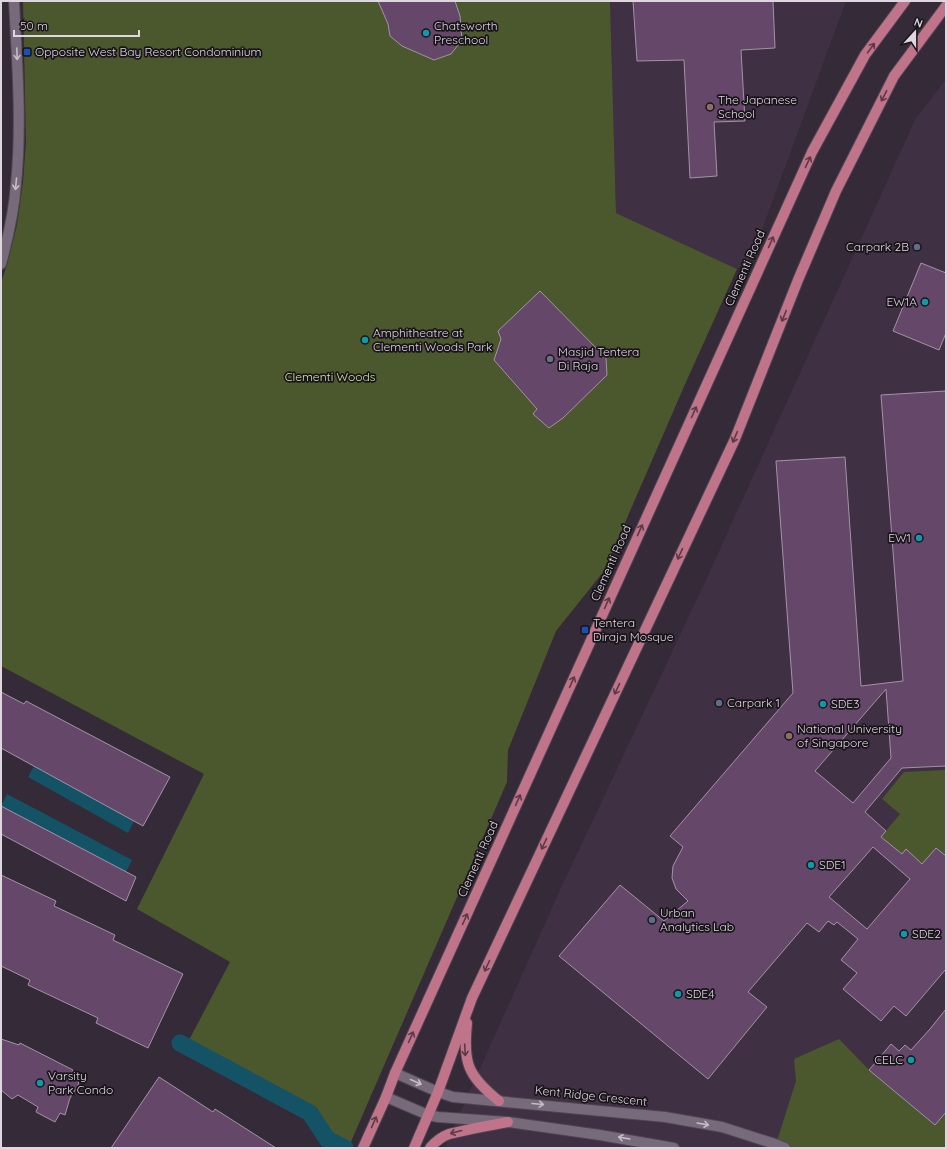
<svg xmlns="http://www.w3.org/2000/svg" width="947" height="1149" viewBox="0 0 947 1149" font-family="Quicksand,sans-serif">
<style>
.built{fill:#403043}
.green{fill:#4b582d}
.water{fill:#145365}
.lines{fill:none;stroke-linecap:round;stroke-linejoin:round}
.canal{stroke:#145365;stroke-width:17}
.building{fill:#65476a;stroke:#a294a4;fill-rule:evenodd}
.street-casing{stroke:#4f4550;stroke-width:12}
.secondary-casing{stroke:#4f4550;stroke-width:12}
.primary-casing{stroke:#4f4550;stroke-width:12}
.street{stroke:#776a7a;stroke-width:10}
.secondary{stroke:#776a7a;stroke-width:10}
.primary{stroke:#c0748a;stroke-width:10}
.oneway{stroke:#5c3a47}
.oneway2{stroke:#c5bcc6}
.culture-dot{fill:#0f9aa8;stroke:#19141a;stroke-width:1.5}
.transit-dot{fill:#1a4fb4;stroke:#19141a;stroke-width:1.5}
.education-dot{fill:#8d6e63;stroke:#19141a;stroke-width:1.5}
.service-dot{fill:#5c6f8a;stroke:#19141a;stroke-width:1.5}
.worship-dot{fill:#6b7280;stroke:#19141a;stroke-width:1.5}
.labels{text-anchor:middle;stroke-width:3.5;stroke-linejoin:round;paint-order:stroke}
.poi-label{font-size:12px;fill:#dfd7e0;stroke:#19141a;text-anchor:start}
.street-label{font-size:12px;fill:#dfd7e0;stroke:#19141a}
.park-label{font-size:12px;fill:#d2eaa2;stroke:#19141a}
</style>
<rect width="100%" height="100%" fill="#352a37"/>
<!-- built -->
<g class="built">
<polygon points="610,1 846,1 752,257 737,269 616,213"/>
<polygon points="946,79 946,1148 445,1148 452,1131 560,890 705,582 915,120"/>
</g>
<!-- green -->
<g class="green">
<polygon points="23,1 610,1 616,213 737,269 686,382 604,571 556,631 508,750 507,782 350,1144 332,1133 317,1108 188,1042 230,962 137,909 204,774 1,666 1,283 7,265 17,225 23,182 26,142"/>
<polygon points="945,770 946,771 946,856 936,848 922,864 906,850 902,854 881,837 900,814 882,799 904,772"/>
<polygon points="839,1039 869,1070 935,1125 946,1112 946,1148 785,1148 776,1144 796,1081 794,1059"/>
</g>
<!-- water -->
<g class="water">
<polygon points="34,766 134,821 128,833 28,777"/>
<polygon points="7,794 132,860 126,872 1,806"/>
</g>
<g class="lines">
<!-- canal -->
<polyline class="canal" points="180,1043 310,1113 327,1139 345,1148"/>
</g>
<!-- building -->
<g class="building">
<polygon points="378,1 455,1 460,16 462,40 451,54 434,60 402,46 390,36 388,24"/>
<polygon points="633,1 773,1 775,48 741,50 745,121 714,122 717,176 690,178 684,60 637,61"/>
<polygon points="921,263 946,273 946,333 939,350 893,331"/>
<polygon points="540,291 606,358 607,375 563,418 549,428 533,414 537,409 494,360 501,339 498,331"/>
<path d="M 946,391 L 946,766 L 902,768 L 865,812 L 886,831 L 881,837 L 902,854 L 906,849 L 922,864 L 936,848 L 946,856 L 946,969 L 906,1016 L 894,1006 L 881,1021 L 843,989 L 857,973 L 841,960 L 858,939 L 837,922 L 834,925 L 828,921 L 819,932 L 807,923 L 748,992 L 767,1007 L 708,1079 L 559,956 L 620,885 L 664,921 L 688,901 L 676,889 L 672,878 L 673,866 L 683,847 L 670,836 L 793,693 L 776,461 L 845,457 L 861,686 L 903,681 L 881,395 ZM 886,689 L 891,758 L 853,803 L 815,771 ZM 873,847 L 910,879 L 867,929 L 829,897 Z"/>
<polygon points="1,692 24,704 26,701 170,777 143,826 1,748"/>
<polygon points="1,806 136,877 126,901 1,834"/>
<polygon points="1,875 56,901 54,906 115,935 113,940 183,974 148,1048 96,1023 98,1018 28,985 30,980 1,966"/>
<polygon points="946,1009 946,1112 935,1125 869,1070 891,1044 899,1051 905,1045 911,1050 930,1029"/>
<polygon points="1,1039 19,1045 20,1043 73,1070 70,1076 79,1079 78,1086 70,1098 65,1115 60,1113 55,1122 36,1112 38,1107 18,1095 12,1099 1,1090"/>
<polygon points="159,1077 213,1112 215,1109 276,1148 111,1148"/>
</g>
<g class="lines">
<!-- street casing -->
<g class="street-casing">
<g id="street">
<polyline points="395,1073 438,1092 453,1097 665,1117 722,1127 775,1144 785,1148"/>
<polyline points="386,1097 428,1115 438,1117 508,1122 600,1135 674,1148"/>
</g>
</g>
<!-- secondary casing -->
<g class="secondary-casing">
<path id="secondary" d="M 1,264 C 8,238 14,211 16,184 C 22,123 17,62 14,1"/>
</g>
<!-- primary casing -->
<g class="primary-casing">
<g id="primary">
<path d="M 467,1023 C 463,1063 467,1075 499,1101"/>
<polyline points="363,1148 386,1097 395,1073 812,152 865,55 905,1"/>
<polyline points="414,1148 438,1092 472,998 735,439 798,280 836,191 894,76 946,6"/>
<path d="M 430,1148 C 435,1142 441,1137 449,1134 L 476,1128 L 508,1122"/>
</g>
</g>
<!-- street -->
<use href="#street" class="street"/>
<!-- secondary -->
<use href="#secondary" class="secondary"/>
<!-- primary -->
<use href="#primary" class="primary"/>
</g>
<!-- one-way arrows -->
<defs><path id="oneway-shaft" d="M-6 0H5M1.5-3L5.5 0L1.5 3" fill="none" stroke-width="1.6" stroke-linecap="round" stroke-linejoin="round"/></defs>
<g class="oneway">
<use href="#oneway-shaft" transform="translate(871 48) rotate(-54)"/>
<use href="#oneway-shaft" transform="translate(884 96) rotate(117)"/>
<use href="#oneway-shaft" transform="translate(808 162) rotate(-65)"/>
<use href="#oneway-shaft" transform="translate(771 242) rotate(-66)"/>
<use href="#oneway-shaft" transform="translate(784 316) rotate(112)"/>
<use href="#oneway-shaft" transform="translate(694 412) rotate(-66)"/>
<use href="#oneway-shaft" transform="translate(735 437) rotate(113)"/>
<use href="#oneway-shaft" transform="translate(640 530) rotate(-66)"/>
<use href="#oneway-shaft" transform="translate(680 554) rotate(115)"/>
<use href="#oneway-shaft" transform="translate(607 603) rotate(-66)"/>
<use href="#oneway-shaft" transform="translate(572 682) rotate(-66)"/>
<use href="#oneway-shaft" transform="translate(617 689) rotate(115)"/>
<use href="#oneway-shaft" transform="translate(518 800) rotate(-66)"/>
<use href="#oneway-shaft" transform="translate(544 844) rotate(115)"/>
<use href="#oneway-shaft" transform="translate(465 919) rotate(-66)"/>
<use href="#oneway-shaft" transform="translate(487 966) rotate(115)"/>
<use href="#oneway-shaft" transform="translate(411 1037) rotate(-66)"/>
<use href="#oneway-shaft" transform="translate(465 1050) rotate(87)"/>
<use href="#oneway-shaft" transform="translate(374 1122) rotate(-66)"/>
<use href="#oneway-shaft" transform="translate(456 1132) rotate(165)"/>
</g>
<g class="oneway2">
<use href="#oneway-shaft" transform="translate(17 54) rotate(88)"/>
<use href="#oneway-shaft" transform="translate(16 184) rotate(95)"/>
<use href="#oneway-shaft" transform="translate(416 1082) rotate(24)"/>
<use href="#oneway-shaft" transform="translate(538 1104) rotate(5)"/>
<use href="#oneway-shaft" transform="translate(703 1124) rotate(10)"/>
<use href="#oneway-shaft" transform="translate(624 1138) rotate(-170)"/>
</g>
<!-- markers -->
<g class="culture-dot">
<circle cx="426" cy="33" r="4"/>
<circle cx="925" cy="302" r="4"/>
<circle cx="365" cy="340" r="4"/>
<circle cx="919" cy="538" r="4"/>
<circle cx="823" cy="704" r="4"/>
<circle cx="811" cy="865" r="4"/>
<circle cx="904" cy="934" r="4"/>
<circle cx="678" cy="994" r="4"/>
<circle cx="911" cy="1060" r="4"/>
<circle cx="40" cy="1083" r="4"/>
</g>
<g class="transit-dot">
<rect x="23" y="48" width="8" height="8" rx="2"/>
<rect x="581" y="626" width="8" height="8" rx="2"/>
</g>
<g class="education-dot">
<circle cx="710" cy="107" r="4"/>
<circle cx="789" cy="736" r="4"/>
</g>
<g class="service-dot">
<circle cx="917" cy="247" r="4"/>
<circle cx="719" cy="703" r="4"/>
<circle cx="652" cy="920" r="4"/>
</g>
<circle class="worship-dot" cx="550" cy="359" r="4"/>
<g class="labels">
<!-- poi labels -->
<g class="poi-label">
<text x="434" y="30">Chatsworth<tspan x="434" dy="14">Preschool</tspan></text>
<text x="35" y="56">Opposite West Bay Resort Condominium</text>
<text x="718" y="104">The Japanese<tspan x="718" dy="14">School</tspan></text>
<text x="909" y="251" text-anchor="end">Carpark 2B</text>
<text x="917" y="306" text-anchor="end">EW1A</text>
<text x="373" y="337">Amphitheatre at<tspan x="373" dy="14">Clementi Woods Park</tspan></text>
<text x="558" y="356">Masjid Tentera<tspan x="558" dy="14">Di Raja</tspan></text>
<text x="911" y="542" text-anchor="end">EW1</text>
<text x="593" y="627">Tentera<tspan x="593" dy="14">Diraja Mosque</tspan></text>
<text x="727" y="707">Carpark 1</text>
<text x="831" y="708">SDE3</text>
<text x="797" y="733">National University<tspan x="797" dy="14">of Singapore</tspan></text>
<text x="819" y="869">SDE1</text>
<text x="660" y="917">Urban<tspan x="660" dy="14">Analytics Lab</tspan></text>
<text x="912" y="938">SDE2</text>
<text x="686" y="998">SDE4</text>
<text x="903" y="1064" text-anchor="end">CELC</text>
<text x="48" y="1080">Varsity<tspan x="48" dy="14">Park Condo</tspan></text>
</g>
<!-- street labels -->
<g class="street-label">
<text transform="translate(745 268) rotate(-66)" y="4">Clementi Road</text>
<text transform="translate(611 563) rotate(-66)" y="4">Clementi Road</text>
<text transform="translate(478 859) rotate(-66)" y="4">Clementi Road</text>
<text transform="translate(591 1096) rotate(6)" y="4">Kent Ridge Crescent</text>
</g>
<!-- park labels -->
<g class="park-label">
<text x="330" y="381">Clementi Woods</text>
</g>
</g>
<!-- border -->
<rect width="947" height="1149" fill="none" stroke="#dfd7e0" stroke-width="4"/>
<!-- north arrow -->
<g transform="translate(915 32) rotate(21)" stroke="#19141a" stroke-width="3" paint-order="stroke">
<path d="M0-3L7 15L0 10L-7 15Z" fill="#dfd7e0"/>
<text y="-6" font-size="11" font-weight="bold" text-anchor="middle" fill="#dfd7e0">N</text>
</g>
<!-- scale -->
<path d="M14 30v6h125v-6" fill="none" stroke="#dfd7e0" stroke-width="2"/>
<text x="20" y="30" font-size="12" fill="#dfd7e0" stroke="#19141a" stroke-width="3" paint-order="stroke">50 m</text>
</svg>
